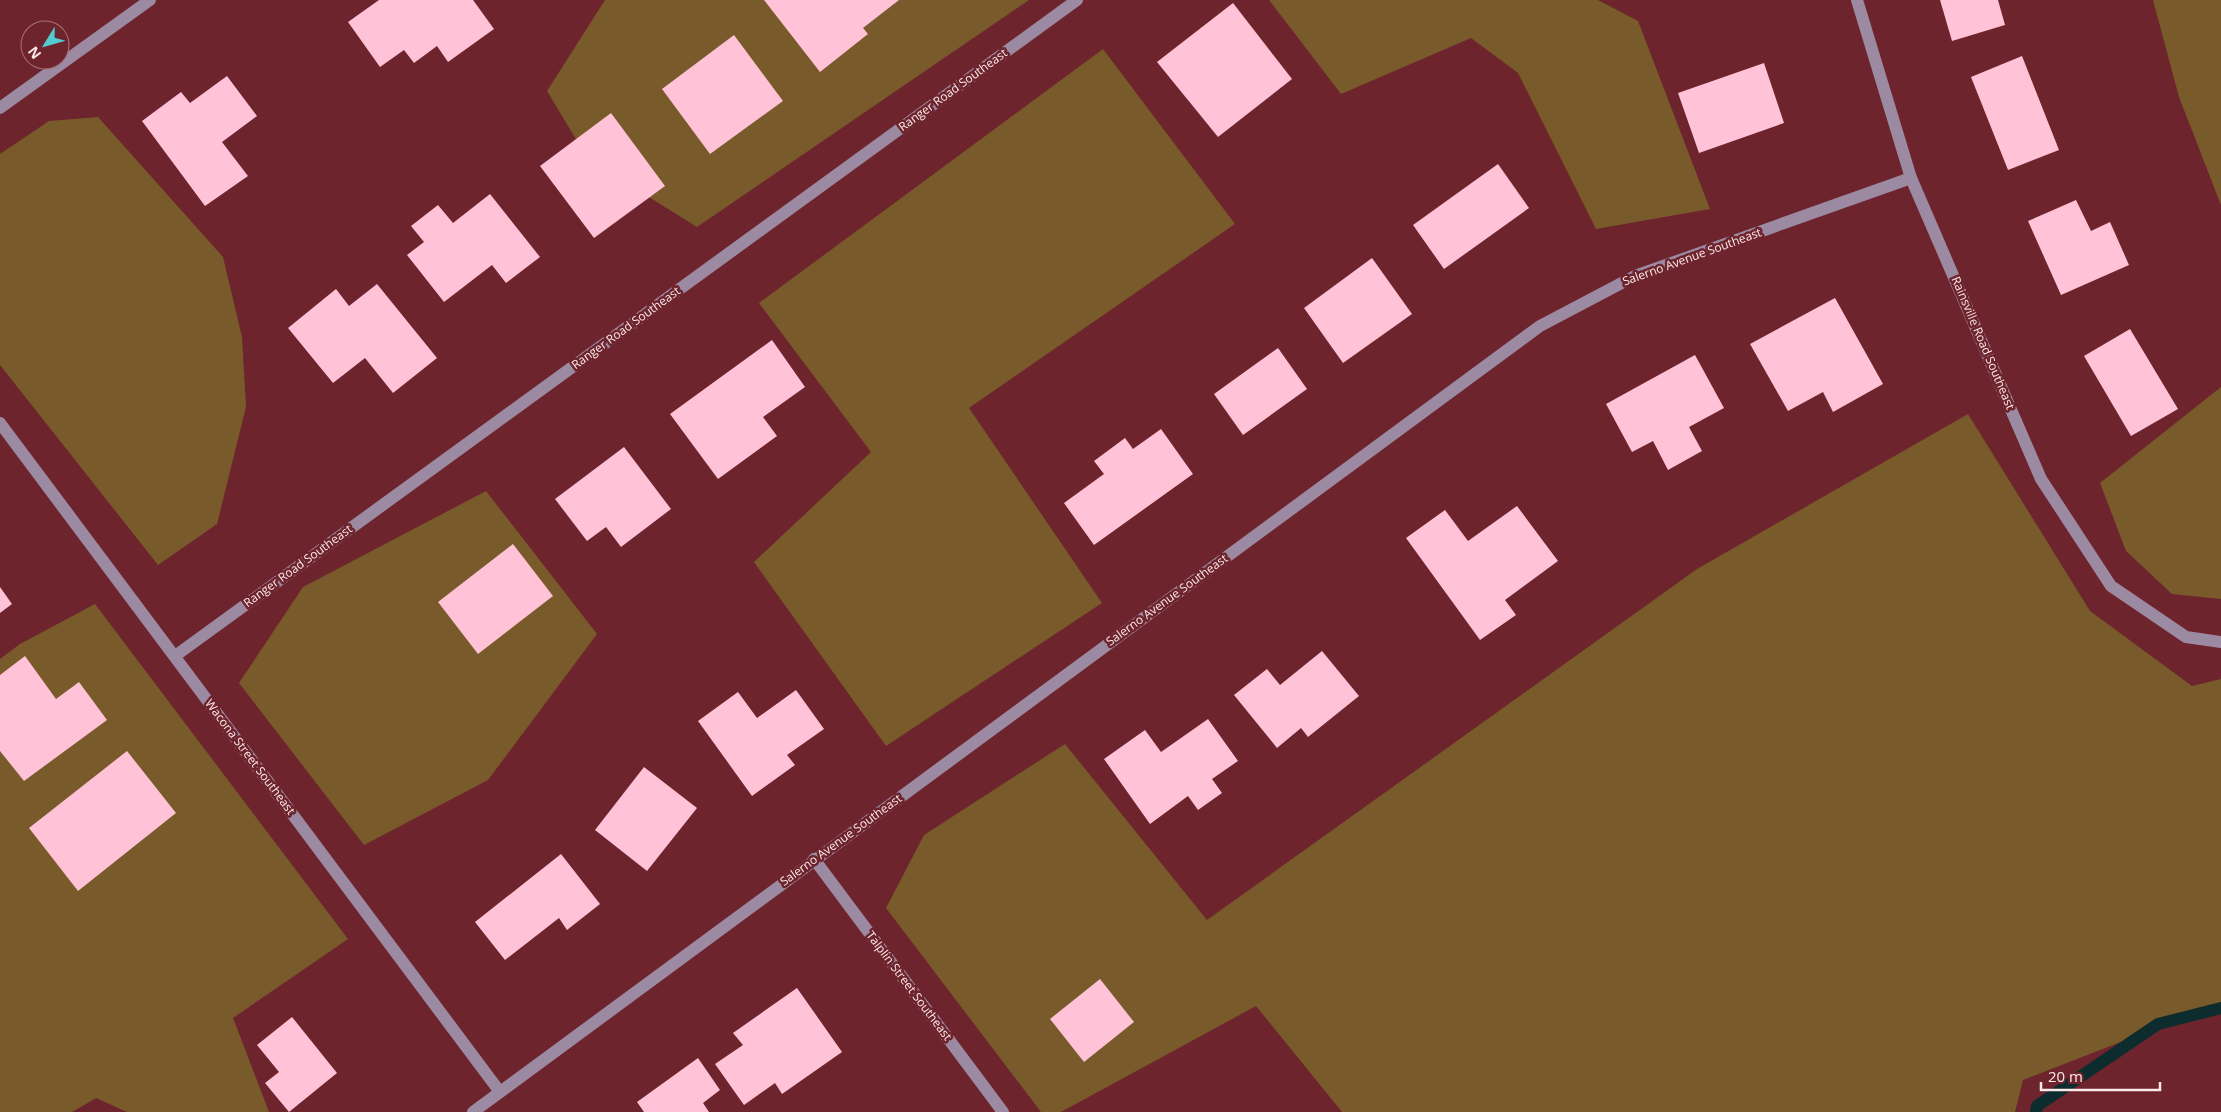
<svg xmlns="http://www.w3.org/2000/svg" width="2221" height="1112" viewBox="0 0 2221 1112" font-family="'Open Sans',sans-serif">
<style>
.green{fill:#785a2b}
.lines{fill:none;stroke-linecap:round;stroke-linejoin:round}
.stream{stroke:#0c2c2d;stroke-width:12}
.building{fill:#ffc2d6}
.minor{stroke:#9c89a2;stroke-width:12}
.labels{text-anchor:middle;stroke-width:5;stroke-linejoin:round;paint-order:stroke}
.street-label{font-size:12px;fill:#fce9e9;stroke:#6e242d}
</style>
<rect width="100%" height="100%" fill="#6e242d"/>
<!-- green -->
<g class="green">
<polygon points="605,0 1029,0 697,227 588,159 547,91"/>
<polygon points="1269,0 1598,0 1638,21 1710,209 1596,229 1518,73 1471,38 1341,94"/>
<polygon points="2153,0 2221,0 2221,205 2179,97"/>
<polygon points="1103,49 1235,224 969,408 1102,603 886,746 754,562 871,452 759,303"/>
<polygon points="98,117 223,257 242,337 246,407 217,524 158,565 0,365 0,154 49,121"/>
<polygon points="2221,387 2221,599 2172,594 2126,551 2100,483"/>
<polygon points="1968,414 2090,611 2192,686 2221,679 2221,1003 2023,1080 2015,1112 1342,1112 1256,1006 1061,1112 1041,1112 886,908 924,835 1065,744 1207,920 1697,569"/>
<polygon points="486,491 597,634 488,780 364,845 239,683 303,587"/>
<polygon points="95,604 348,939 233,1018 269,1112 127,1112 96,1098 72,1112 0,1112 0,659 20,644"/>
</g>
<g class="lines">
<!-- stream -->
<polyline class="stream" points="2036,1112 2037,1106 2158,1024 2221,1008"/>
</g>
<!-- building -->
<g class="building">
<polygon points="379,0 473,0 494,29 448,62 437,46 414,63 404,50 380,67 348,22"/>
<polygon points="764,0 899,0 863,28 868,34 820,72"/>
<polygon points="1940,0 1998,0 2005,25 1952,41"/>
<polygon points="1233,3 1292,79 1218,137 1157,62"/>
<polygon points="734,35 783,101 710,154 662,89"/>
<polygon points="2022,56 2059,150 2008,170 1971,77"/>
<polygon points="1764,63 1784,123 1699,153 1678,93"/>
<polygon points="227,76 257,116 222,142 248,176 205,206 142,121 181,92 190,103"/>
<polygon points="611,113 665,186 594,238 540,166"/>
<polygon points="1498,164 1529,208 1444,269 1413,225"/>
<polygon points="490,194 540,257 506,283 492,265 444,302 407,255 424,242 411,226 438,205 453,223"/>
<polygon points="2076,200 2091,231 2110,222 2129,265 2061,295 2028,221"/>
<polygon points="1372,258 1412,314 1343,363 1304,308"/>
<polygon points="377,284 437,358 393,393 365,358 333,383 288,328 336,289 349,306"/>
<polygon points="1835,298 1883,384 1833,412 1823,392 1788,411 1750,344"/>
<polygon points="2130,329 2178,409 2131,436 2084,356"/>
<polygon points="772,340 805,387 763,417 777,436 718,479 670,414"/>
<polygon points="1278,348 1307,389 1243,435 1214,394"/>
<polygon points="1695,355 1724,408 1689,427 1702,451 1668,470 1653,441 1632,452 1606,404"/>
<polygon points="1161,429 1193,474 1094,545 1064,503 1104,474 1094,461 1125,438 1133,449"/>
<polygon points="624,447 671,509 621,547 606,527 587,541 555,499"/>
<polygon points="1517,506 1558,561 1505,600 1516,615 1480,640 1406,538 1445,510 1468,541"/>
<polygon points="513,544 553,596 478,654 438,602"/>
<polygon points="0,587 12,604 0,613"/>
<polygon points="1322,651 1359,696 1308,737 1301,728 1277,748 1234,695 1267,669 1280,685"/>
<polygon points="25,656 56,699 79,682 107,720 24,781 0,751 0,675"/>
<polygon points="796,690 824,729 787,755 795,765 752,796 698,721 738,692 757,718"/>
<polygon points="1208,719 1238,761 1212,779 1222,793 1198,810 1188,796 1150,824 1104,759 1145,730 1161,752"/>
<polygon points="127,751 176,813 78,891 29,828"/>
<polygon points="644,767 697,808 647,871 595,830"/>
<polygon points="561,854 600,904 567,930 559,918 505,960 475,922"/>
<polygon points="1100,979 1134,1022 1084,1062 1050,1019"/>
<polygon points="797,988 842,1052 782,1094 775,1083 744,1105 715,1064 743,1045 733,1033"/>
<polygon points="292,1017 337,1073 289,1112 265,1083 279,1072 257,1045"/>
<polygon points="698,1058 720,1090 703,1103 709,1112 644,1112 637,1102"/>
</g>
<g class="lines">
<!-- minor -->
<g class="minor">
<polyline points="1857,0 1911,178 2041,479 2111,586 2186,637 2221,642"/>
<polyline points="0,108 150,0"/>
<polyline points="0,423 500,1092"/>
<polyline points="175,656 1077,0"/>
<polyline points="814,859 1003,1112"/>
<polyline points="473,1112 1540,326 1635,276 1911,178"/>
</g>
</g>
<g class="labels">
<!-- street labels -->
<g class="street-label">
<text transform="translate(953 90) rotate(-36)" y="4">Ranger Road Southeast</text>
<text transform="translate(1692 257) rotate(-20)" y="4">Salerno Avenue Southeast</text>
<text transform="translate(626 328) rotate(-36)" y="4">Ranger Road Southeast</text>
<text transform="translate(1983 343) rotate(67)" y="4">Rainsville Road Southeast</text>
<text transform="translate(298 566) rotate(-36)" y="4">Ranger Road Southeast</text>
<text transform="translate(1167 600) rotate(-36)" y="4">Salerno Avenue Southeast</text>
<text transform="translate(250 757) rotate(53)" y="4">Wacona Street Southeast</text>
<text transform="translate(841 840) rotate(-36)" y="4">Salerno Avenue Southeast</text>
<text transform="translate(909 986) rotate(53)" y="4">Talplin Street Southeast</text>
</g>
</g>
<!-- north arrow -->
<g transform="translate(45 45) rotate(233)"><circle r="24" fill="#6e242d" stroke="#a77378"/>
<path d="M0-4L9 19L0 12L-9 19Z" fill="#52cdcf"/>
<text y="-8" font-size="14" font-weight="bold" text-anchor="middle" fill="#fce9e9">N</text>
</g>
<!-- scale -->
<path d="M2041 1082v8h119v-8" fill="none" stroke="#fce9e9" stroke-width="2.5"/>
<text x="2048" y="1082" font-size="15" fill="#fce9e9" stroke="#6e242d" stroke-width="4" paint-order="stroke">20 m</text>
</svg>
